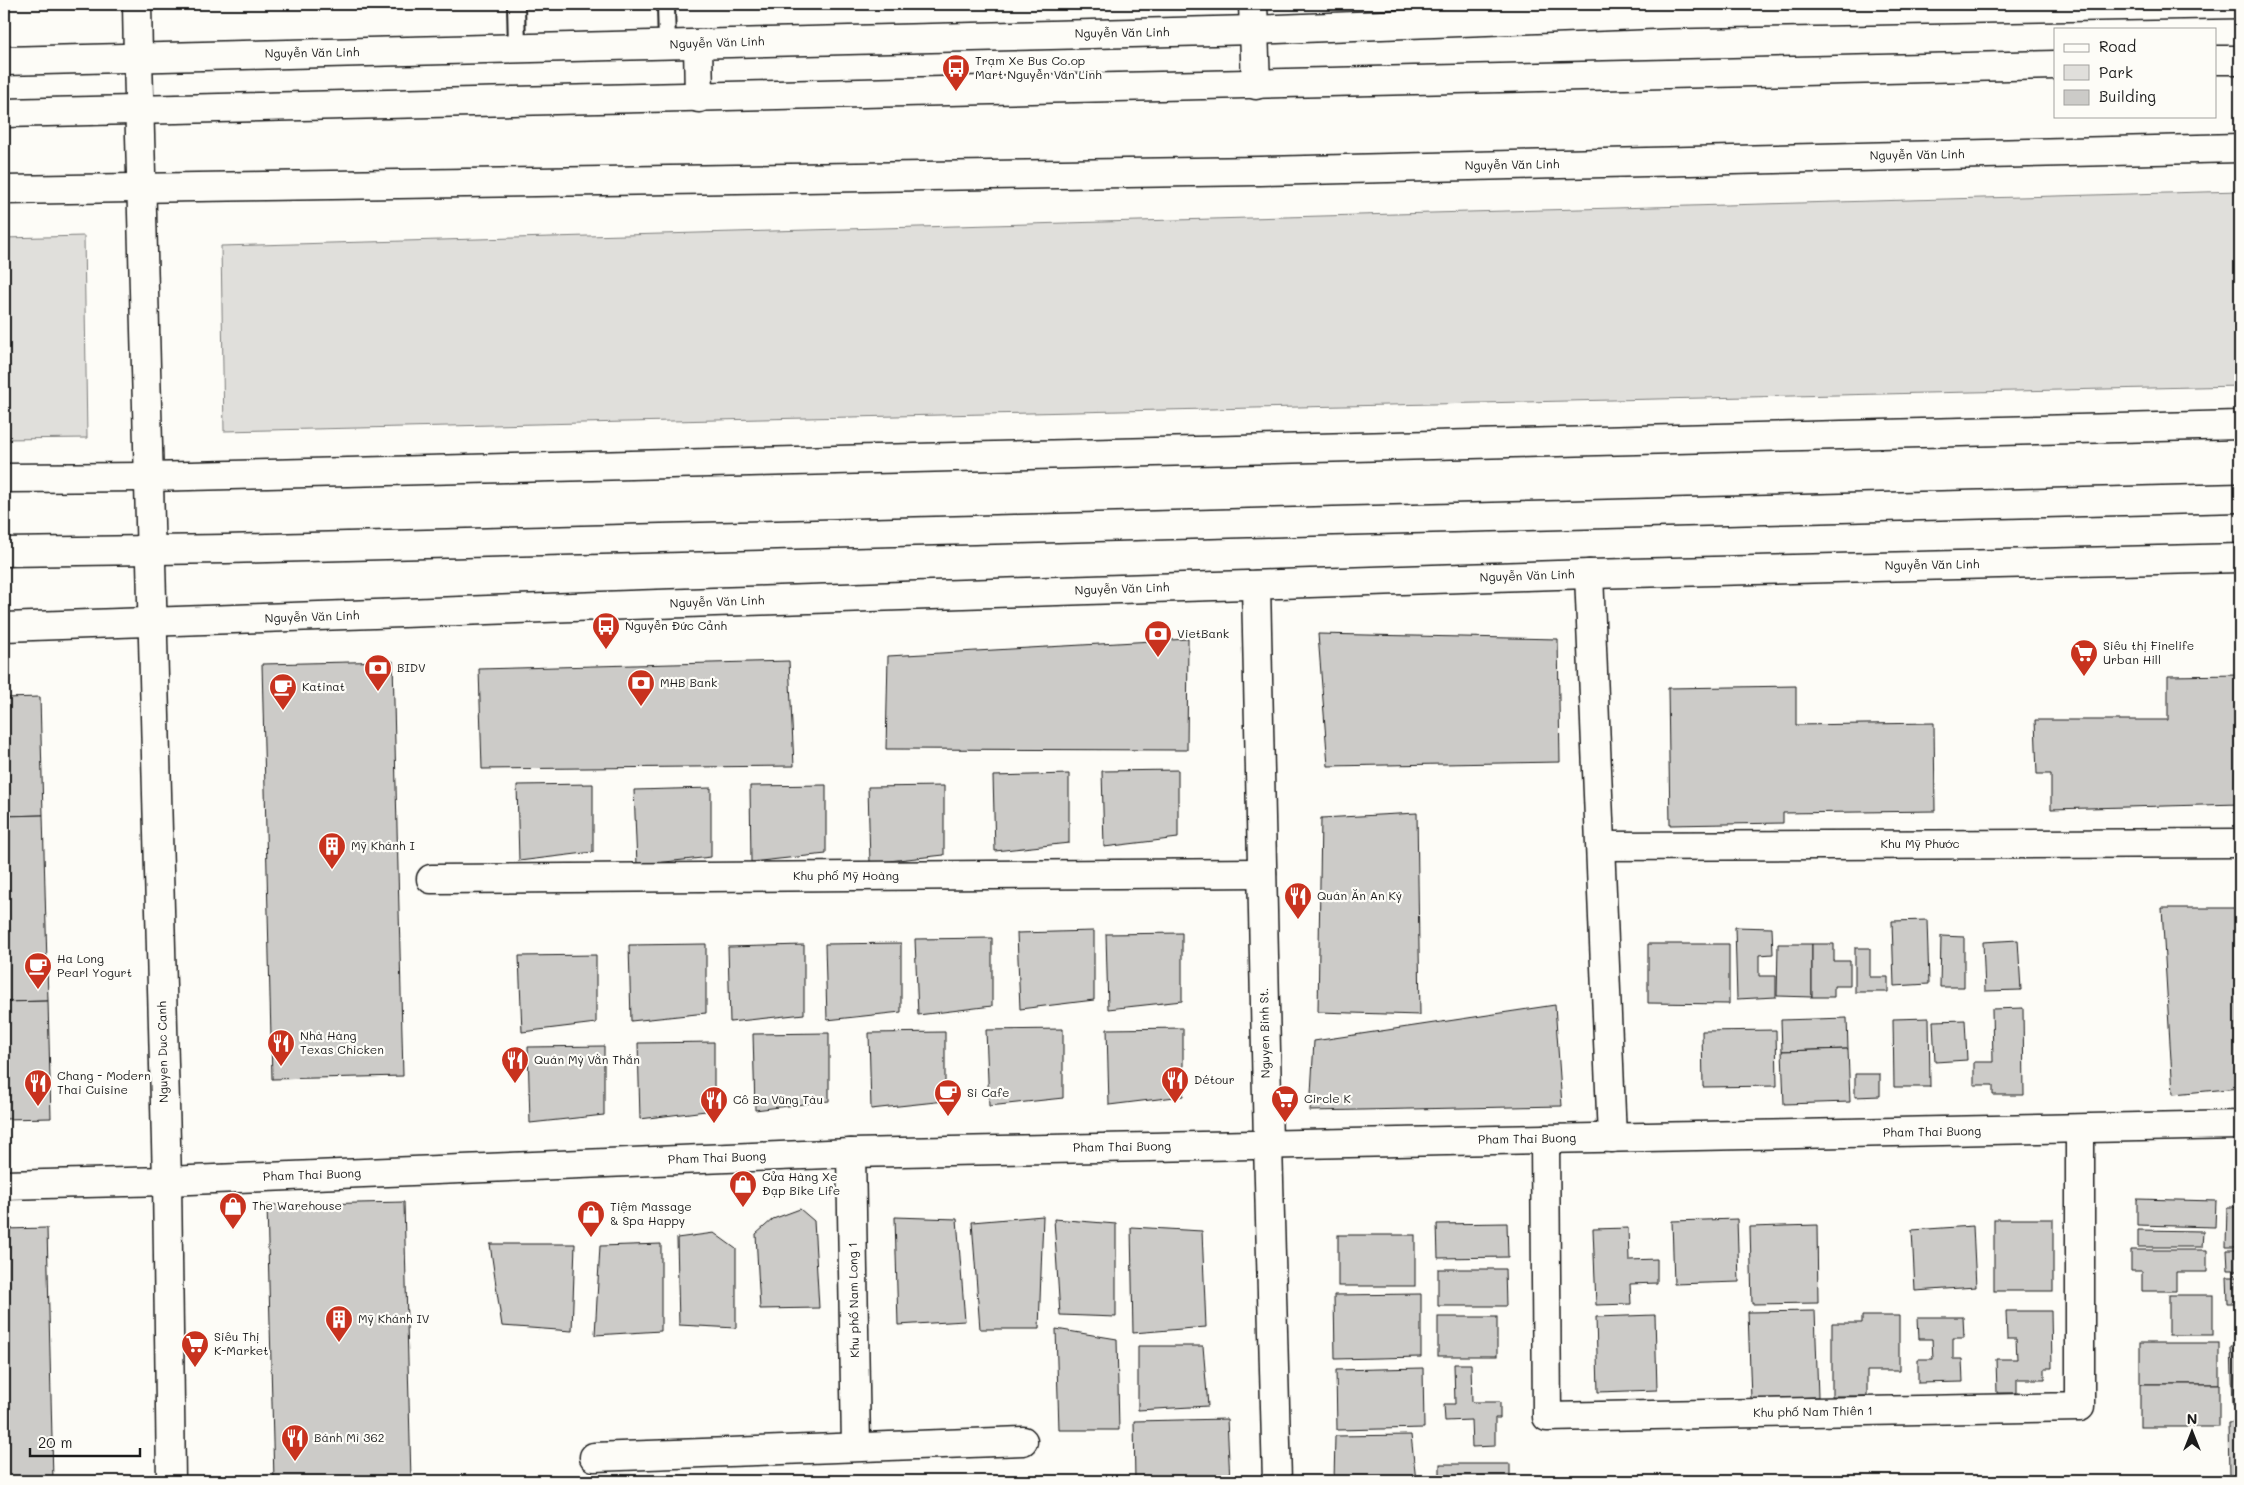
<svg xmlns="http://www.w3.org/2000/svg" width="2244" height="1485" viewBox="0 0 2244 1485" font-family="Mali,sans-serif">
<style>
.green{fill:#e0dfdb;stroke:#7e7e7c}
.building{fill:#cccbc8;stroke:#1c1c1c}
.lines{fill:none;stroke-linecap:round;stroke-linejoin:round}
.service-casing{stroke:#1c1c1c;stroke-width:20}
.minor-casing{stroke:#1c1c1c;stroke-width:31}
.tertiary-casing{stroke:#1c1c1c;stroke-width:31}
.secondary-casing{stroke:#1c1c1c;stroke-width:31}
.primary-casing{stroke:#1c1c1c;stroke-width:31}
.trunk-casing{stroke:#1c1c1c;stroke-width:31}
.service{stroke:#fdfcf7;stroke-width:16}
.minor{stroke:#fdfcf7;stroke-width:28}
.tertiary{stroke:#fdfcf7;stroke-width:28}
.secondary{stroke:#fdfcf7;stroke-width:28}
.primary{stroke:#fdfcf7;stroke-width:28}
.trunk{stroke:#fdfcf7;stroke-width:28}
.labels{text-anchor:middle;stroke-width:4.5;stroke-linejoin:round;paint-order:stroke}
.street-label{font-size:12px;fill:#1c1c1c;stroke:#fdfcf7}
.poi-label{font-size:12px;fill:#1c1c1c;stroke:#fdfcf7;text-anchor:start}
</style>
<rect width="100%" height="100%" fill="#fdfcf7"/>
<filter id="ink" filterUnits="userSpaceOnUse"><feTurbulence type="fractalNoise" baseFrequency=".02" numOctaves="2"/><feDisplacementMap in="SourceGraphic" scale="10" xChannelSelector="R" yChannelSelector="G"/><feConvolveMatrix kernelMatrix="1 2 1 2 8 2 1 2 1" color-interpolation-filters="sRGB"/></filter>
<g filter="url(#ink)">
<!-- green -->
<g class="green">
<polygon points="2240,191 2240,386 224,431 221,246"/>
<polygon points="84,236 87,438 4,439 4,238"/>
</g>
<!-- building -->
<g class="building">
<polygon points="1318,634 1558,639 1560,762 1328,766"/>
<polygon points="1188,639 1187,750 886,749 888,656"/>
<polygon points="393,661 403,1076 272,1079 262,664"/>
<polygon points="789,661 794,766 482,769 479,669"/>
<polygon points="2240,675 2240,804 2051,809 2051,774 2037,774 2035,720 2168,720 2168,676"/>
<polygon points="1796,686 1796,725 1934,723 1935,811 1783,813 1783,823 1670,825 1668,688"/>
<polygon points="40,697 43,815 4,816 4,698"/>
<polygon points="1178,770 1178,838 1104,847 1102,771"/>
<polygon points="1069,774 1069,843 995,851 993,776"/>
<polygon points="593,784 593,852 519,861 517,785"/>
<polygon points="826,785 826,854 751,862 750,786"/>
<polygon points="944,786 944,855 870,863 868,787"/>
<polygon points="711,788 711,857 637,865 634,790"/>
<polygon points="1417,813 1420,1015 1318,1012 1321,818"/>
<polygon points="43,815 48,1001 4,1002 4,816"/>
<polygon points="2162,908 2240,908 2240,1088 2173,1094"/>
<polygon points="1927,920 1929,984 1894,986 1892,921"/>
<polygon points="1735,927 1772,928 1773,954 1759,955 1759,976 1776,976 1776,997 1737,999"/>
<polygon points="1094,931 1094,1000 1020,1009 1017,933"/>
<polygon points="1182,933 1182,1001 1108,1009 1106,934"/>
<polygon points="1941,936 1964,937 1964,987 1940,987"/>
<polygon points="992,938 992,1006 918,1015 915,939"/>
<polygon points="2018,940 2021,990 1985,991 1983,942"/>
<polygon points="901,943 901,1012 827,1020 825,944"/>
<polygon points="706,944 706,1013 631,1021 629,945"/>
<polygon points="1648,944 1729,944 1729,1004 1648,1003"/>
<polygon points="1778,944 1812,944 1812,997 1777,996"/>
<polygon points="1812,944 1834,944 1834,961 1850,961 1850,986 1834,986 1834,997 1812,997"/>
<polygon points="804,945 804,1014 730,1022 728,947"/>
<polygon points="1855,948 1870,948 1870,977 1888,977 1888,992 1855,992"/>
<polygon points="596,955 596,1023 522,1032 519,956"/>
<polygon points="48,1001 51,1118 4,1119 4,1002"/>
<polygon points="1555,1005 1562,1106 1310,1111 1314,1041"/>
<polygon points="2023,1008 2024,1095 1993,1095 1993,1085 1974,1085 1974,1062 1993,1062 1992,1009"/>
<polygon points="1847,1018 1848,1049 1782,1051 1781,1020"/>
<polygon points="1929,1018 1930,1087 1894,1087 1893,1019"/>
<polygon points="1965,1020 1967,1060 1935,1062 1933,1021"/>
<polygon points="1183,1028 1183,1096 1109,1105 1107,1029"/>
<polygon points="1063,1029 1063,1098 989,1106 986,1030"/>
<polygon points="1776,1030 1777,1086 1703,1087 1702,1031"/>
<polygon points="945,1032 945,1101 871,1109 869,1033"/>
<polygon points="829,1033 829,1101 755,1110 753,1034"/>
<polygon points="714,1042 714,1110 640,1119 638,1043"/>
<polygon points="604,1046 604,1115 530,1123 528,1047"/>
<polygon points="1848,1049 1850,1102 1784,1104 1782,1051"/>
<polygon points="1855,1074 1880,1074 1880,1096 1855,1097"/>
<polygon points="2137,1199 2216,1201 2215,1227 2137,1225"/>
<polygon points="404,1202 411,1481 274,1481 267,1205"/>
<polygon points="2227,1207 2240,1207 2240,1247 2226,1247"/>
<polygon points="800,1209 814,1221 819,1308 760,1309 756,1234 773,1219"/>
<polygon points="1043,1216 1039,1329 980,1329 972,1222"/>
<polygon points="895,1217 957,1219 965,1321 898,1325"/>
<polygon points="1054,1219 1116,1224 1116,1317 1060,1315"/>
<polygon points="1737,1219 1739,1282 1674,1284 1672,1221"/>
<rect x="1994" y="1219" width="59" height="72"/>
<polygon points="1507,1223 1508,1257 1438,1258 1437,1224"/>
<polygon points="1817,1225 1818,1303 1752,1304 1750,1227"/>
<polygon points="1973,1226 1976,1287 1915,1291 1912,1230"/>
<polygon points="1131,1227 1202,1231 1206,1327 1133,1333"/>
<polygon points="47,1228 53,1481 4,1481 4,1229"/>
<polygon points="1628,1228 1629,1260 1657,1259 1657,1283 1630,1284 1631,1304 1596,1305 1593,1229"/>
<polygon points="2138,1230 2203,1231 2202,1247 2138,1247"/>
<polygon points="714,1233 736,1249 736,1328 679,1325 677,1238"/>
<rect x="1338" y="1235" width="77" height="51"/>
<polygon points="490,1244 575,1244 572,1331 502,1326"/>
<polygon points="661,1244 661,1331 595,1335 600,1246"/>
<polygon points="2131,1250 2207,1250 2207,1272 2176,1272 2176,1291 2142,1291 2142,1271 2131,1271"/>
<polygon points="2227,1250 2240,1250 2240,1270 2228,1270"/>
<polygon points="1438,1269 1505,1269 1506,1306 1438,1306"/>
<polygon points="2227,1277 2240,1277 2240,1303 2228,1303"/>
<polygon points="1421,1294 1421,1357 1335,1359 1334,1295"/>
<rect x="2169" y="1295" width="44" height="40"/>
<polygon points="1815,1311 1818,1397 1751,1399 1748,1312"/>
<polygon points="2006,1311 2051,1311 2052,1368 2045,1368 2045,1379 2017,1379 2017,1393 1997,1393 1996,1359 2017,1359 2016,1339 2007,1339"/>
<polygon points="1655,1315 1657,1390 1598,1392 1596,1317"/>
<polygon points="1862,1316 1899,1316 1899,1371 1867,1371 1867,1396 1832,1396 1832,1323 1862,1323"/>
<rect x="1438" y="1317" width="59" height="39"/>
<polygon points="1918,1317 1963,1317 1964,1338 1953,1338 1953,1359 1962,1359 1963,1382 1918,1383 1918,1359 1933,1359 1932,1339 1919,1339"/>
<polygon points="1056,1329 1117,1339 1119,1430 1059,1430"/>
<rect x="2140" y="1343" width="79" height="41"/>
<polygon points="1138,1346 1203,1346 1208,1406 1138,1410"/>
<polygon points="2231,1347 2240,1347 2240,1405 2233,1405"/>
<polygon points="1454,1364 1471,1364 1472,1402 1500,1402 1500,1418 1495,1418 1495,1446 1472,1447 1471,1420 1445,1421 1444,1404 1455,1404"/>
<polygon points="1423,1368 1424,1428 1337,1430 1336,1370"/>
<rect x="2140" y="1384" width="79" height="43"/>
<polygon points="1227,1419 1230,1481 1135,1481 1134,1421"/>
<polygon points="2240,1422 2240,1476 2229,1476 2228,1423"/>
<polygon points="1411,1435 1416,1481 1334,1481 1335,1436"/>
<rect x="1440" y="1464" width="70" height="17"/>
<polygon points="504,1475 535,1481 504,1481"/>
</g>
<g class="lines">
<!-- service casing -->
<g class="service-casing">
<g id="service">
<polyline points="516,4 517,48"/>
<polyline points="666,4 667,45"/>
</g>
</g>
<!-- minor casing -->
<g class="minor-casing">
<g id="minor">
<polyline points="1253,4 1254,30"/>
<polyline points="1589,574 1612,1138"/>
<polyline points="1256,585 1268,1144 1277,1481"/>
<polyline points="1601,846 2240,843"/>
<polyline points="431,879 1262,873"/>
<polyline points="1545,1139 1547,1417 2080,1407 2080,1129"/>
<polyline points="851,1153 856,1446"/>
<polyline points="4,1185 167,1181 851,1153 2240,1125"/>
<polyline points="594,1457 1023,1441"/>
</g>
</g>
<!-- tertiary casing -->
<g class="tertiary-casing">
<polyline id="tertiary" points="137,4 138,58"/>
</g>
<!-- secondary casing -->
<g class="secondary-casing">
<polyline id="secondary" points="138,58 167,1181 171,1481"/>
</g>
<!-- primary casing -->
<g class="primary-casing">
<g id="primary">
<polyline points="1254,30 1256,85"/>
<polyline points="698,44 699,98"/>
<polyline points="4,61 1254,30 1667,14 2240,4"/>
<polyline points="4,627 714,602 1589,574 2240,558"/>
</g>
</g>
<!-- trunk casing -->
<g class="trunk-casing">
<g id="trunk">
<polyline points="2215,60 2240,60"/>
<polyline points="4,113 2055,65"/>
<polyline points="4,190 1260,171 2240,148"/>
<polyline points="4,478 148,477 2240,425"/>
<polyline points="4,552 226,549 2240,498"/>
</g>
</g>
<!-- service -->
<use href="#service" class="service"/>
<!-- minor -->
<use href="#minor" class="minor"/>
<!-- tertiary -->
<use href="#tertiary" class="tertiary"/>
<!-- secondary -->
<use href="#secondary" class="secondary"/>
<!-- primary -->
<use href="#primary" class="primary"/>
<!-- trunk -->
<use href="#trunk" class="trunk"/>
</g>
</g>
<!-- icons -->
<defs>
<g id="bus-pin" transform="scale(1.4375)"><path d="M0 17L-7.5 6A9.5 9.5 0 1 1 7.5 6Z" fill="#c8321e" stroke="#fdfcf7"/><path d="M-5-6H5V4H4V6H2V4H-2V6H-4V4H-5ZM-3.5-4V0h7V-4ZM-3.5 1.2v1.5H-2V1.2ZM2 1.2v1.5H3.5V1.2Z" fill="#fff"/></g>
<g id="bank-pin" transform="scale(1.4375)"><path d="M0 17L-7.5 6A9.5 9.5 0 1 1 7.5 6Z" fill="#c8321e" stroke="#fdfcf7"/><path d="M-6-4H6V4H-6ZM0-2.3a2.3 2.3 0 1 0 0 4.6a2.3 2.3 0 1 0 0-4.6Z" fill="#fff"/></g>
<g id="supermarket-pin" transform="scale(1.4375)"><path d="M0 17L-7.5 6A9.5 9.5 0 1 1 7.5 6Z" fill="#c8321e" stroke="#fdfcf7"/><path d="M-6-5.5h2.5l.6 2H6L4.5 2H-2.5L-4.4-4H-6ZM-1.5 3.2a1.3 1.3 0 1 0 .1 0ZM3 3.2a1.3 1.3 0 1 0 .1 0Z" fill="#fff"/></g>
<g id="cafe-pin" transform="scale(1.4375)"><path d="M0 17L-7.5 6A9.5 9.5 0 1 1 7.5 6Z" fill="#c8321e" stroke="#fdfcf7"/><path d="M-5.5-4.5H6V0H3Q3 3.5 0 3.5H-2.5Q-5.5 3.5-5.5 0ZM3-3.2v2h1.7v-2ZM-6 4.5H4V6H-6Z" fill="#fff"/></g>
<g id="building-pin" transform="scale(1.4375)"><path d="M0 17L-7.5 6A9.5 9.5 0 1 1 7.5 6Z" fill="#c8321e" stroke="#fdfcf7"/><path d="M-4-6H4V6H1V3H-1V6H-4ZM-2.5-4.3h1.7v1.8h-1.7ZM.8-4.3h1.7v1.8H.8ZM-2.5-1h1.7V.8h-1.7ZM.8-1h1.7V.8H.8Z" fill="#fff"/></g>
<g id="restaurant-pin" transform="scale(1.4375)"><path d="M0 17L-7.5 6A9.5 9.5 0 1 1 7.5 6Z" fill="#c8321e" stroke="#fdfcf7"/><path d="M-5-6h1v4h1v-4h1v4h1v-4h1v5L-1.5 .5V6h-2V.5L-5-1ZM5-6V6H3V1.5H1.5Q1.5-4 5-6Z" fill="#fff"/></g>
<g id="shop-pin" transform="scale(1.4375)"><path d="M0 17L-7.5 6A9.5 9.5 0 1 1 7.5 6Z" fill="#c8321e" stroke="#fdfcf7"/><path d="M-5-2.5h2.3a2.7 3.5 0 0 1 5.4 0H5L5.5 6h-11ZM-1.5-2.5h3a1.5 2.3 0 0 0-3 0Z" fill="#fff"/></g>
</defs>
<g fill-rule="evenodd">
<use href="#bus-pin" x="956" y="68"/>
<use href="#bus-pin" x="606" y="626"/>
<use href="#bank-pin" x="1158" y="634"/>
<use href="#supermarket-pin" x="2084" y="653"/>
<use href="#bank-pin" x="378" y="668"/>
<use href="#bank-pin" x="641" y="683"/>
<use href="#cafe-pin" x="283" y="687"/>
<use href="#building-pin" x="332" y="846"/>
<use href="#restaurant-pin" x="1298" y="896"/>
<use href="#cafe-pin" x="38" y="966"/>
<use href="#restaurant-pin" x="281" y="1043"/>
<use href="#restaurant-pin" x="515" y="1060"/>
<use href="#restaurant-pin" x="1175" y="1080"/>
<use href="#restaurant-pin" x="38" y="1083"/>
<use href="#cafe-pin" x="948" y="1093"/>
<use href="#supermarket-pin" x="1285" y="1099"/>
<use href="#restaurant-pin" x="714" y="1100"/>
<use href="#shop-pin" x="743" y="1184"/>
<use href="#shop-pin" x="233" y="1206"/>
<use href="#shop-pin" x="591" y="1214"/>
<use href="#building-pin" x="339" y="1319"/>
<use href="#supermarket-pin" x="195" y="1344"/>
<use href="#restaurant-pin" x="295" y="1438"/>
</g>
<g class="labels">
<!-- street labels -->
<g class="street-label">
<text transform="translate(1122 33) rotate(-1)" y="4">Nguyễn Văn Linh</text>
<text transform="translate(717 43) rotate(-2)" y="4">Nguyễn Văn Linh</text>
<text transform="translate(312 53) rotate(-1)" y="4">Nguyễn Văn Linh</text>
<text transform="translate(1917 155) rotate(-1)" y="4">Nguyễn Văn Linh</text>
<text transform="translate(1512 165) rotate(-1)" y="4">Nguyễn Văn Linh</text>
<text transform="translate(1932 565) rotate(-1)" y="4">Nguyễn Văn Linh</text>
<text transform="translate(1527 576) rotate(-2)" y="4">Nguyễn Văn Linh</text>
<text transform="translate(1122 589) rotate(-2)" y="4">Nguyễn Văn Linh</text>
<text transform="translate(717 602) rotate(-2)" y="4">Nguyễn Văn Linh</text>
<text transform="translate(312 617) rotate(-2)" y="4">Nguyễn Văn Linh</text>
<text x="1920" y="848">Khu Mỹ Phước</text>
<text x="846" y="880">Khu phố Mỹ Hoàng</text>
<text transform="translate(1265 1033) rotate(-91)" y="4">Nguyen Binh St.</text>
<text transform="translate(163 1052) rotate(-91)" y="4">Nguyen Duc Canh</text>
<text transform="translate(1932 1132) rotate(-1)" y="4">Pham Thai Buong</text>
<text transform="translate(1527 1139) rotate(-1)" y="4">Pham Thai Buong</text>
<text transform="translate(1122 1147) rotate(-1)" y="4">Pham Thai Buong</text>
<text transform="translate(717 1158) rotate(-2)" y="4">Pham Thai Buong</text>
<text transform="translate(312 1175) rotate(-2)" y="4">Pham Thai Buong</text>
<text transform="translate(854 1300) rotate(-91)" y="4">Khu phố Nam Long 1</text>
<text transform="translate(1813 1412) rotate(-1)" y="4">Khu phố Nam Thiên 1</text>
</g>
<!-- poi labels -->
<g class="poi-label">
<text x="975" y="65">Trạm Xe Bus Co.op<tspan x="975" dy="14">Mart Nguyễn Văn Linh</tspan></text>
<text x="625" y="630">Nguyễn Đức Cảnh</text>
<text x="1177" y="638">VietBank</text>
<text x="2103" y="650">Siêu thị Finelife<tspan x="2103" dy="14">Urban Hill</tspan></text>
<text x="397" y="672">BIDV</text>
<text x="660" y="687">MHB Bank</text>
<text x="302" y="691">Katinat</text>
<text x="351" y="850">Mỹ Khánh I</text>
<text x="1317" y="900">Quán Ăn An Ký</text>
<text x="57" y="963">Ha Long<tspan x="57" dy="14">Pearl Yogurt</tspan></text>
<text x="300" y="1040">Nhà Hàng<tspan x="300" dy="14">Texas Chicken</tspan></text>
<text x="534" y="1064">Quán Mỳ Vằn Thắn</text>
<text x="57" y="1080">Chang - Modern<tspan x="57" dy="14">Thai Cuisine</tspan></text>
<text x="1194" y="1084">Détour</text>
<text x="967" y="1097">Si Cafe</text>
<text x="1304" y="1103">Circle K</text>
<text x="733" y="1104">Cô Ba Vũng Tàu</text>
<text x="762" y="1181">Cửa Hàng Xe<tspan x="762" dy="14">Đạp Bike Life</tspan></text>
<text x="252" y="1210">The Warehouse</text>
<text x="610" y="1211">Tiệm Massage<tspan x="610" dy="14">&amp; Spa Happy</tspan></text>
<text x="358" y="1323">Mỹ Khánh IV</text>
<text x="214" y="1341">Siêu Thị<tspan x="214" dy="14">K-Market</tspan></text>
<text x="314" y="1442">Bánh Mì 362</text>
</g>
</g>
<!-- margin -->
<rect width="2244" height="1485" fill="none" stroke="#fdfcf7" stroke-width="20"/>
<rect x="10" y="10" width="2224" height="1465" fill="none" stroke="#1c1c1c" stroke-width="2" filter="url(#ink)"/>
<!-- legend -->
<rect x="2054" y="28" width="162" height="90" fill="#fdfcf7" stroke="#a3a29f"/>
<rect x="2064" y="44" width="25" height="8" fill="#fdfcf7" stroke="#a3a29f"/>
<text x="2099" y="52" font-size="15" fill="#1c1c1c">Road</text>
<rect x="2064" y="65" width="25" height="15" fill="#e0dfdb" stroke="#a3a29f"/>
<text x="2099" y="78" font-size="15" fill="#1c1c1c">Park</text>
<rect x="2064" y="90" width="25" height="15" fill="#cccbc8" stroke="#a3a29f"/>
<text x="2099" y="102" font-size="15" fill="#1c1c1c">Building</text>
<!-- north arrow -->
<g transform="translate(2192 1432)" stroke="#fdfcf7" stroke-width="4" paint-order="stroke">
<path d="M0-4L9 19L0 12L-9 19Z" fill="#1c1c1c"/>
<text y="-8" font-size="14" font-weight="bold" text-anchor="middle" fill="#1c1c1c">N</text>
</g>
<!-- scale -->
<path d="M30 1448v8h110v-8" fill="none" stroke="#1c1c1c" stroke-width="2.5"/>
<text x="38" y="1448" font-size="15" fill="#1c1c1c" stroke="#fdfcf7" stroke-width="4" paint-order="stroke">20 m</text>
</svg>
